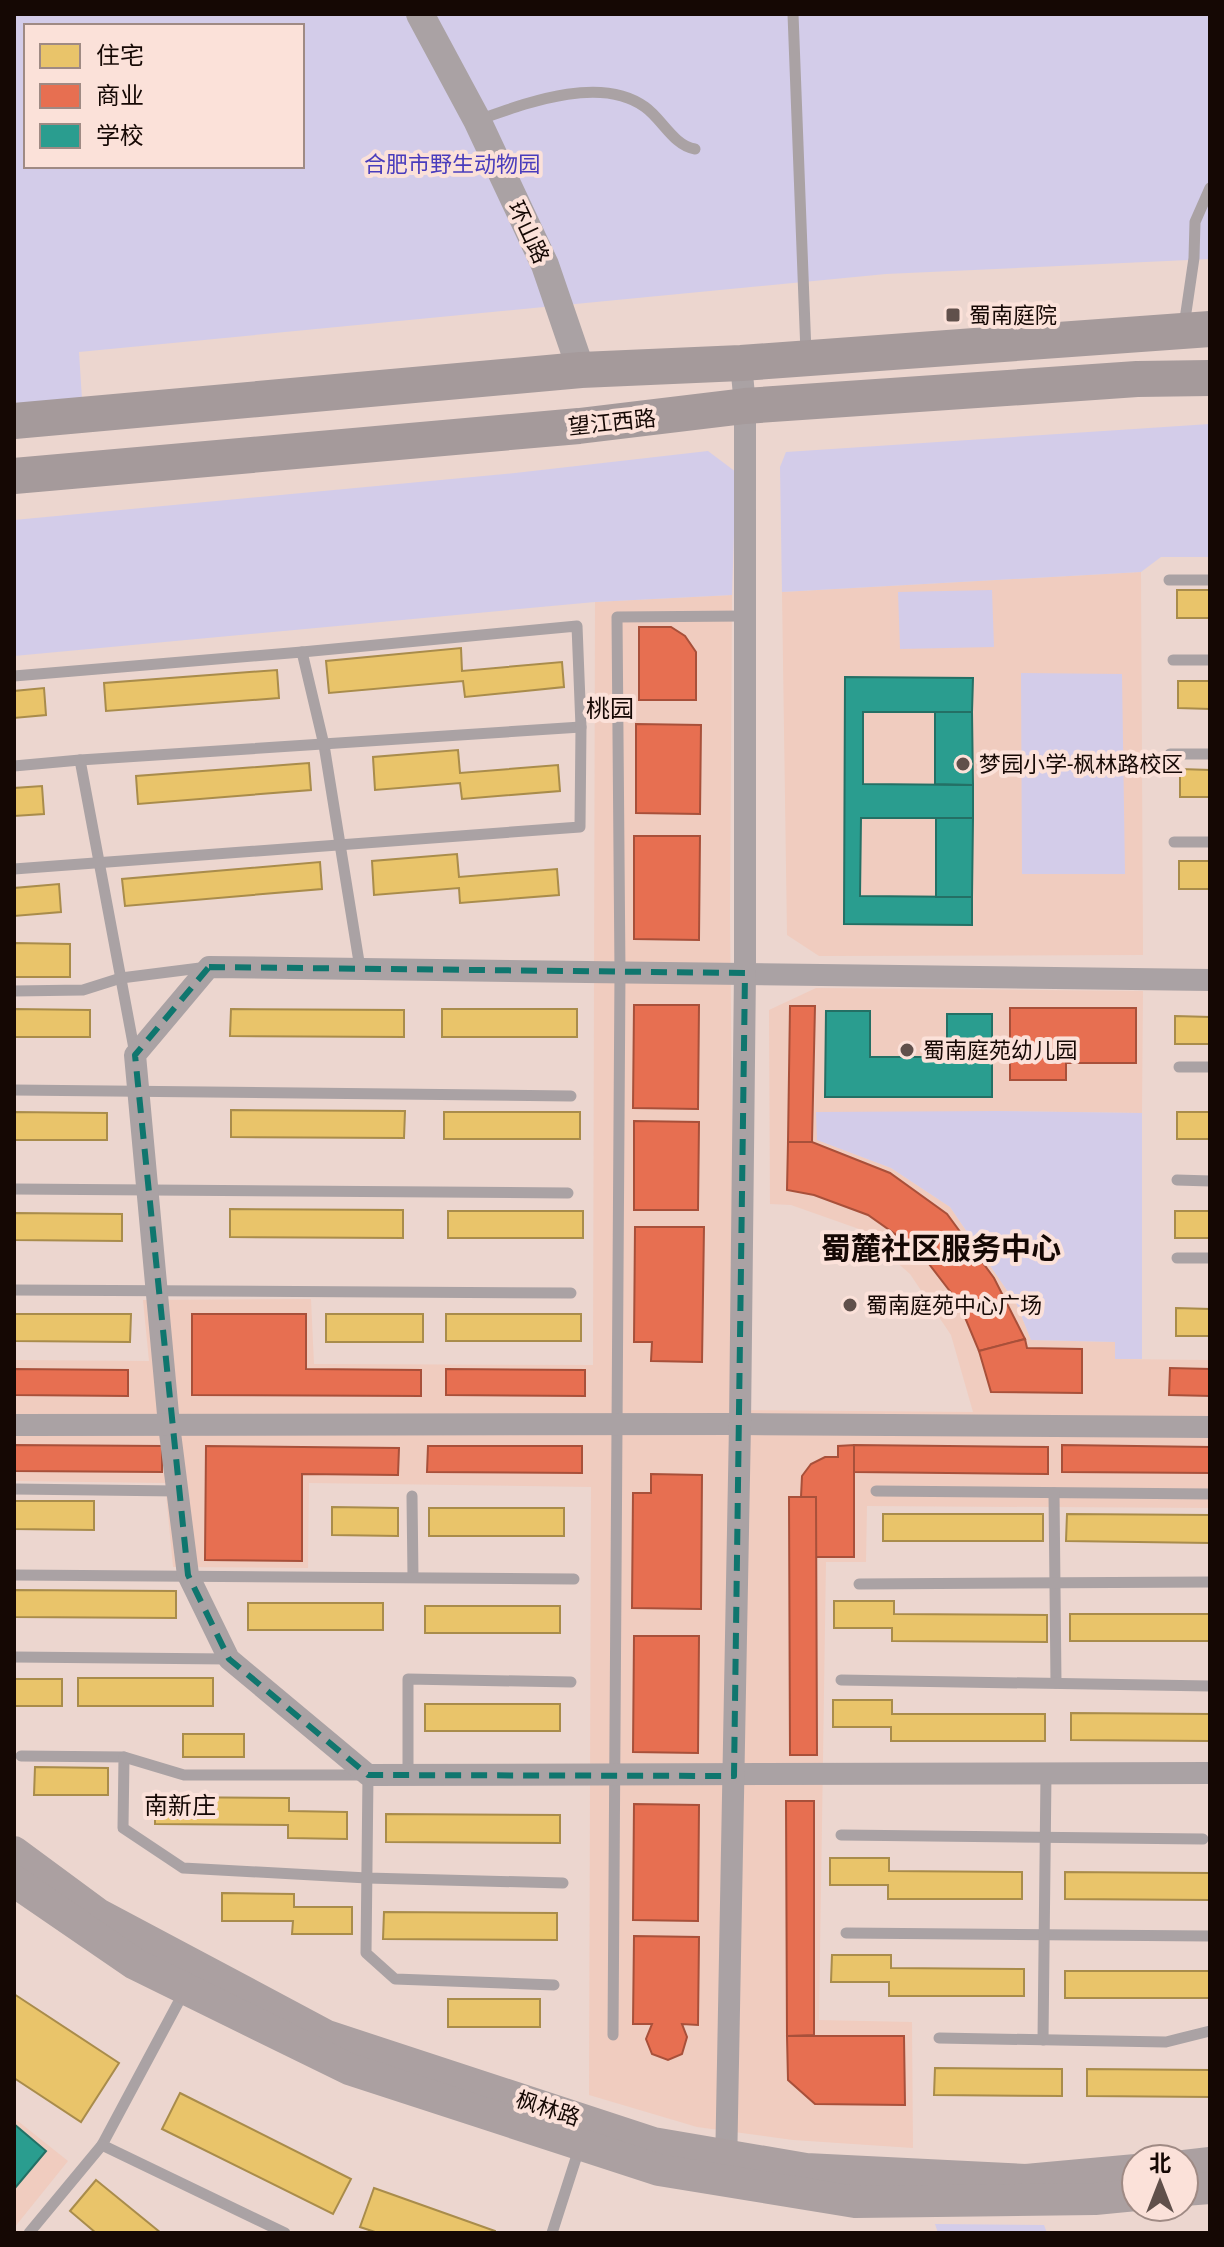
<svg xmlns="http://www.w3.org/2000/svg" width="1224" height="2247" viewBox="0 0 1224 2247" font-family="Ubuntu,'Noto Sans SC',sans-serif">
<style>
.built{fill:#f0ccbf}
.green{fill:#d3cce9;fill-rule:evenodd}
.homes{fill:#e9c46a;stroke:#a98c4b;stroke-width:2}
.shops{fill:#e76f51;stroke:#a8503a;stroke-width:2}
.schools{fill:#2a9d8f;stroke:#247065;stroke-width:2}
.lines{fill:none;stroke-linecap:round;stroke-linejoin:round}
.service{stroke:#aaa2a4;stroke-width:11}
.minor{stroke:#aaa2a4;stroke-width:22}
.tertiary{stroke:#aaa2a4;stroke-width:28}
.secondary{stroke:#aba0a1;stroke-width:32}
.primary{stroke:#a59a9b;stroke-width:36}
.marked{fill:none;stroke:#0f766e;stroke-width:6;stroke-dasharray:16 10;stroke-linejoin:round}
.poi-dot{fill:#60504b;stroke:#fbe1d9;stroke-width:3}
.labels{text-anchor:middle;stroke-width:8;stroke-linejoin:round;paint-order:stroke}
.park-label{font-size:22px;fill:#493cbc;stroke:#fbe1d9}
.street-label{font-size:22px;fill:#150804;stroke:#fbe1d9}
.poi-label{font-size:22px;fill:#150804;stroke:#fbe1d9;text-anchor:start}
.neighbourhood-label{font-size:24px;fill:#150804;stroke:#fbe1d9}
.district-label{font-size:30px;font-weight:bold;fill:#150804;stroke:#fbe1d9}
</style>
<rect width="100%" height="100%" fill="#ecd6cf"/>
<!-- built -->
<g class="built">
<polygon points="1141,572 1143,955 819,956 787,935 782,592"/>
<polygon points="732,595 730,917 733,1209 730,1410 973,1412 951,1335 910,1274 859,1229 791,1205 770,1204 769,1010 816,988 1143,991 1142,1113 997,1111 818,1140 891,1168 950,1207 1017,1305 1031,1340 1115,1342 1116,1359 1210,1360 1210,1508 867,1506 866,1562 826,1562 819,2020 912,2022 913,2148 793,2140 697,2127 589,2095 591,1487 309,1483 308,1568 173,1567 165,1483 14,1481 14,1360 149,1361 143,1300 311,1299 314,1364 593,1365 595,602"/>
<polygon points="14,2118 68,2161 14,2228"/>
</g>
<!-- green -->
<g class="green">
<path d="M 14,14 L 1210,14 L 1210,259 L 886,274 L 79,352 L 83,415 L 14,421 ZM 26,26 L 302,26 L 302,166 L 26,166 Z"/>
<polygon points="1210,424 1210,557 1161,557 1141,572 782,592 780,467 786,452"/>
<polygon points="708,451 736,472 732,595 595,602 14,656 14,520 515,473"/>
<polygon points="992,590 994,647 900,649 898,592"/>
<polygon points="1021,673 1122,674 1125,874 1022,874"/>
<polygon points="997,1111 1142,1113 1142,1359 1115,1359 1115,1342 1031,1340 1017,1305 950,1207 891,1168 817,1140 816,1112"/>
<polygon points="935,2224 1044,2225 1047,2233 938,2233"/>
</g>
<!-- homes -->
<g class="homes">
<rect x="1177" y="590" width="33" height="28"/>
<polygon points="461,648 462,671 562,662 564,687 465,697 463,681 329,693 326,661"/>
<polygon points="277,670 279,698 106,711 104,683"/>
<polygon points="1178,681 1210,681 1210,709 1178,708"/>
<polygon points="44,688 46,715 14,718 14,691"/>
<polygon points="458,750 460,773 558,765 560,791 462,799 460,783 375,790 373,757"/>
<polygon points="309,763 311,790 138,804 136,776"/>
<polygon points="1180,769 1210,770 1210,797 1180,797"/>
<polygon points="42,786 44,814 14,816 14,788"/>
<polygon points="457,854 459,877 557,869 559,895 460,903 459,888 374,895 372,861"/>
<rect x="1179" y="861" width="31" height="28"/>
<polygon points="320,862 322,889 125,906 122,879"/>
<polygon points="59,884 61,912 14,916 14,888"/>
<polygon points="14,943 70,944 70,977 14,977"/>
<polygon points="14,1009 90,1010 90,1037 14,1037"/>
<polygon points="231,1009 404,1010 404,1037 230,1036"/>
<rect x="442" y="1009" width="135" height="28"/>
<polygon points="1175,1016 1210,1017 1210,1044 1175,1044"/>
<polygon points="231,1110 405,1111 404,1138 231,1137"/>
<polygon points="14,1112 107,1113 107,1140 14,1140"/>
<rect x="444" y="1112" width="136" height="27"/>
<rect x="1177" y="1112" width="33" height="27"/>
<polygon points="230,1209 403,1210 403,1238 230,1237"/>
<rect x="448" y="1211" width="135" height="27"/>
<rect x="1175" y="1211" width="35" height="27"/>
<polygon points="14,1213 122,1214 122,1241 14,1240"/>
<polygon points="1176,1308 1210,1309 1210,1336 1176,1336"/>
<polygon points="14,1314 131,1314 130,1342 14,1341"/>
<rect x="326" y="1314" width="97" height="28"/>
<rect x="446" y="1314" width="135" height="27"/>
<polygon points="14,1501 94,1501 94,1530 14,1529"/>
<polygon points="332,1507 398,1508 398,1536 332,1535"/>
<rect x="429" y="1508" width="135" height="28"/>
<rect x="883" y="1514" width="160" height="27"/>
<polygon points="1067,1514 1210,1515 1210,1543 1066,1541"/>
<polygon points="14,1590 176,1591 176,1618 14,1617"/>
<polygon points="834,1601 894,1601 894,1614 1047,1615 1047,1642 892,1641 892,1628 834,1628"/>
<rect x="248" y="1603" width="135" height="27"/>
<rect x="425" y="1606" width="135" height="27"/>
<rect x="1070" y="1614" width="140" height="27"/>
<rect x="78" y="1678" width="135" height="28"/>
<rect x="14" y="1679" width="48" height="27"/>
<polygon points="833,1700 892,1700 892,1714 1045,1714 1045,1741 891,1741 891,1727 833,1727"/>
<rect x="425" y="1704" width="135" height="27"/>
<polygon points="1071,1713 1210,1714 1210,1741 1071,1740"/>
<rect x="183" y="1734" width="61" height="23"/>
<polygon points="35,1767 108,1768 108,1795 34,1795"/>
<polygon points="155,1797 289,1798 289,1811 347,1812 347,1839 288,1838 288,1825 155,1824"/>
<polygon points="386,1814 560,1815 560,1843 386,1842"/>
<polygon points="830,1858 889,1858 889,1871 1022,1872 1022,1899 888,1899 888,1885 830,1885"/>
<polygon points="1065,1872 1210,1873 1210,1900 1065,1899"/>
<polygon points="222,1893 294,1894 294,1907 352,1907 352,1934 292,1934 293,1921 222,1921"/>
<polygon points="384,1912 557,1913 557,1940 383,1939"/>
<polygon points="832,1955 891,1955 891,1968 1024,1969 1024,1996 889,1996 889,1982 831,1982"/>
<rect x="1065" y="1971" width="145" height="27"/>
<polygon points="14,1994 119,2063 81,2122 14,2078"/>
<rect x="448" y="1999" width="92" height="28"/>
<polygon points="935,2068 1062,2069 1062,2096 934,2095"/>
<polygon points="1087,2069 1210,2070 1210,2097 1087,2096"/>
<polygon points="180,2093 351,2179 333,2214 162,2129"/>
<polygon points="96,2180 161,2233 96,2233 70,2211"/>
<polygon points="374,2188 495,2231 495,2233 378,2233 360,2227"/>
</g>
<!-- shops -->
<g class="shops">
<polygon points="639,627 671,627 685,636 696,652 696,700 639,700"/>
<polygon points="636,724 701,725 700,814 636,813"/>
<polygon points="634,836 700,836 699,940 634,939"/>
<polygon points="634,1005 699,1005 698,1109 633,1108"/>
<polygon points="790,1006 815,1006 812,1142 788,1142"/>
<polygon points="1010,1008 1136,1008 1136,1063 1066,1063 1066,1080 1010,1080"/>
<polygon points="634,1121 699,1122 698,1210 634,1210"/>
<polygon points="788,1142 812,1142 890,1173 947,1214 994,1278 1025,1339 979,1351 959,1303 919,1251 868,1215 814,1195 787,1190"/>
<polygon points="635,1227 704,1227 702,1362 651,1361 652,1342 634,1342"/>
<polygon points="192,1314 306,1314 306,1369 421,1370 421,1396 192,1395"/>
<polygon points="1025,1339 1027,1348 1082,1349 1082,1393 991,1392 979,1351"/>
<polygon points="1170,1368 1210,1369 1210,1396 1169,1395"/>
<polygon points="14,1369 128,1370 128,1396 14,1395"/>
<polygon points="446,1369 585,1370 585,1396 446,1395"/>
<polygon points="14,1445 162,1446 162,1472 14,1471"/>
<polygon points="854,1445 1048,1447 1048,1474 854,1472"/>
<polygon points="854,1445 854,1557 816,1557 816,1497 801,1497 802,1476 811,1464 825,1457 838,1457 838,1446"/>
<polygon points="1062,1445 1210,1447 1210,1473 1062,1472"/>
<polygon points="206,1446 399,1448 398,1475 302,1474 302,1561 205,1560"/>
<polygon points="428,1446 582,1446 582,1473 427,1472"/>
<polygon points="651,1474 702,1475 701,1609 632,1608 633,1493 651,1493"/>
<polygon points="789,1497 816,1497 817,1755 790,1755"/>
<polygon points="634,1636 699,1636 698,1753 633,1752"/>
<polygon points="786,1801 814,1801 814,2035 787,2036"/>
<polygon points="634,1804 699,1805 698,1921 633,1920"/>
<polygon points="634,1936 699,1937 698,2025 682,2024 687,2037 682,2054 668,2060 652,2054 646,2039 652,2024 633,2024"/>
<polygon points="787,2036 904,2036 905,2105 815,2104 788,2080"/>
</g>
<!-- schools -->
<g class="schools">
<polygon points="845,677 973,678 972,712 863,712 863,784 973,785 973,818 861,818 860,896 972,897 972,925 844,924"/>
<polygon points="935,712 972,712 973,785 935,784"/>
<polygon points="936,818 973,818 972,897 936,897"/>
<polygon points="826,1011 870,1011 870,1057 947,1057 947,1014 992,1014 992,1097 825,1097"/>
<polygon points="14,2124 46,2151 15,2188 14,2187"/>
</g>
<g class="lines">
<!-- service -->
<g class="service">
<polyline points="793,14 806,353"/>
<path d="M 478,120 C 524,104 600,74 645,107 C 662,119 674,146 695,149"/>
<polyline points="1184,326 1194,258 1195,222 1210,188"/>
<polyline points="1169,580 1210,580"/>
<polyline points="1173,660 1210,660"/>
<polyline points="14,676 302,652 324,745 360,968"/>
<polyline points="1170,754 1210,754"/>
<polyline points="80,760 581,727"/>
<polyline points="14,766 80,760 135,1054"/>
<polyline points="1174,842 1210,842"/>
<polyline points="14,869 580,827 581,727 577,626 302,652"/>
<polyline points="14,991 83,990 121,978 208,967"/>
<polyline points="1179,1067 1210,1067"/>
<polyline points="14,1090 571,1096"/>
<polyline points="1177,1180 1210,1181"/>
<polyline points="14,1189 568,1193"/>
<polyline points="1177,1258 1210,1258"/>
<polyline points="14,1290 571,1293"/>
<polyline points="14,1489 177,1491"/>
<polyline points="876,1491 1210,1494"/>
<polyline points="1054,1493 1056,1683"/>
<polyline points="412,1496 413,1577"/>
<polyline points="14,1575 574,1579"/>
<polyline points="859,1584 1210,1582"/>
<polyline points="14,1657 228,1659"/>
<polyline points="841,1680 1210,1686"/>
<polyline points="21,1756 124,1757 123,1828 183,1868 367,1878 563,1883"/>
<polyline points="124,1757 184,1775 368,1775 366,1953 395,1979 554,1985"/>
<polyline points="408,1774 408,1679 571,1682"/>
<polyline points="841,1835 1203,1839"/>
<polyline points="846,1933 1210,1936"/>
<polyline points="185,1990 102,2145 285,2233"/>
<polyline points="613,2035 620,972 617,617 745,616"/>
<polyline points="939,2038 1166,2042 1210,2031"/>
<polyline points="1043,2040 1046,1774"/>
<polyline points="29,2233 102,2145"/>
<polyline points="552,2233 579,2149"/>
</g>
<!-- minor -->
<g class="minor">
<polyline points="1210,980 209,967 135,1055 169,1425 188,1575 229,1659 368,1775 1210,1773"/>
<polyline points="14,1425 740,1424 1210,1427"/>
<polyline points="726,2169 740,1424 745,970 745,406 741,363"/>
</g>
<!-- tertiary -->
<polyline class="tertiary" points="420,14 477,120 545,265 581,370"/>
<!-- secondary -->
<g class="secondary">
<polyline points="14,1852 98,1914 327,2036 653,2143 806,2169 1026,2180 1136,2170"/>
<polyline points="14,1881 135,1964 349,2069 659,2170 855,2202 1095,2199 1136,2195"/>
<polyline points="1184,2166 1210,2163"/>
<polyline points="1184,2190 1210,2188"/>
</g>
<!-- primary -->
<g class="primary">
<polyline points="14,421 581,370 741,363 1210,329"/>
<polyline points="14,476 579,426 745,406 1137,379 1210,378"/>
</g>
</g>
<!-- marked area -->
<path class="marked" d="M 209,967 L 745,973 L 734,1776 L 368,1775 L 229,1659 L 188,1575 L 135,1055 Z"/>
<!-- markers -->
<g class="poi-dot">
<rect x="945" y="307" width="16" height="16" rx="4"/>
<circle cx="963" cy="764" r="8"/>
<circle cx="907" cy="1050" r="8"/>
<circle cx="850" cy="1305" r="8"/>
</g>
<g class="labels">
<!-- park labels -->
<g class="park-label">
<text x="452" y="172">合肥市野生动物园</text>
</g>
<!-- street labels -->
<g class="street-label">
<text transform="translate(529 232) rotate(65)" y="8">环山路</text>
<text transform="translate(612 422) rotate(-6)" y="8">望江西路</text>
<text transform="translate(548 2108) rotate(18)" y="8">枫林路</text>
</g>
<!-- poi labels -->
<g class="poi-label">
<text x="969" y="323">蜀南庭院</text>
<text x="979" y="772">梦园小学-枫林路校区</text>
<text x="923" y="1058">蜀南庭苑幼儿园</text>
<text x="866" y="1313">蜀南庭苑中心广场</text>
</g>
<!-- neighbourhood labels -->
<g class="neighbourhood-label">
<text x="610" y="717">桃园</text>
<text x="180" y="1814">南新庄</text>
</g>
<!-- district labels -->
<g class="district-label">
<text x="941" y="1259">蜀麓社区服务中心</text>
</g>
</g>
<!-- border -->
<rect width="1224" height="2247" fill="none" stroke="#150804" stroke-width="32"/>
<!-- legend -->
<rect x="24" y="24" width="280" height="144" fill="#fbe1d9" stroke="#9f8a84" stroke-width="2"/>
<rect x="40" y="44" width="40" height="24" fill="#e9c46a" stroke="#9f8a84" stroke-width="2"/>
<text x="96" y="64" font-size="24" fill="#150804">住宅</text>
<rect x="40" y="84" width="40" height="24" fill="#e76f51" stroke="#9f8a84" stroke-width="2"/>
<text x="96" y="104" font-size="24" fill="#150804">商业</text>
<rect x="40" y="124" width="40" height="24" fill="#2a9d8f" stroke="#9f8a84" stroke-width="2"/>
<text x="96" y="144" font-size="24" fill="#150804">学校</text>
<!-- north arrow -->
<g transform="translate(1160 2183)"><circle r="38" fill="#fbe1d9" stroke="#9f8a84" stroke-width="2"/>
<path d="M0-6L14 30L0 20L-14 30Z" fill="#60504b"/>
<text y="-12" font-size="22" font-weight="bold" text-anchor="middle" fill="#150804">北</text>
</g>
</svg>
